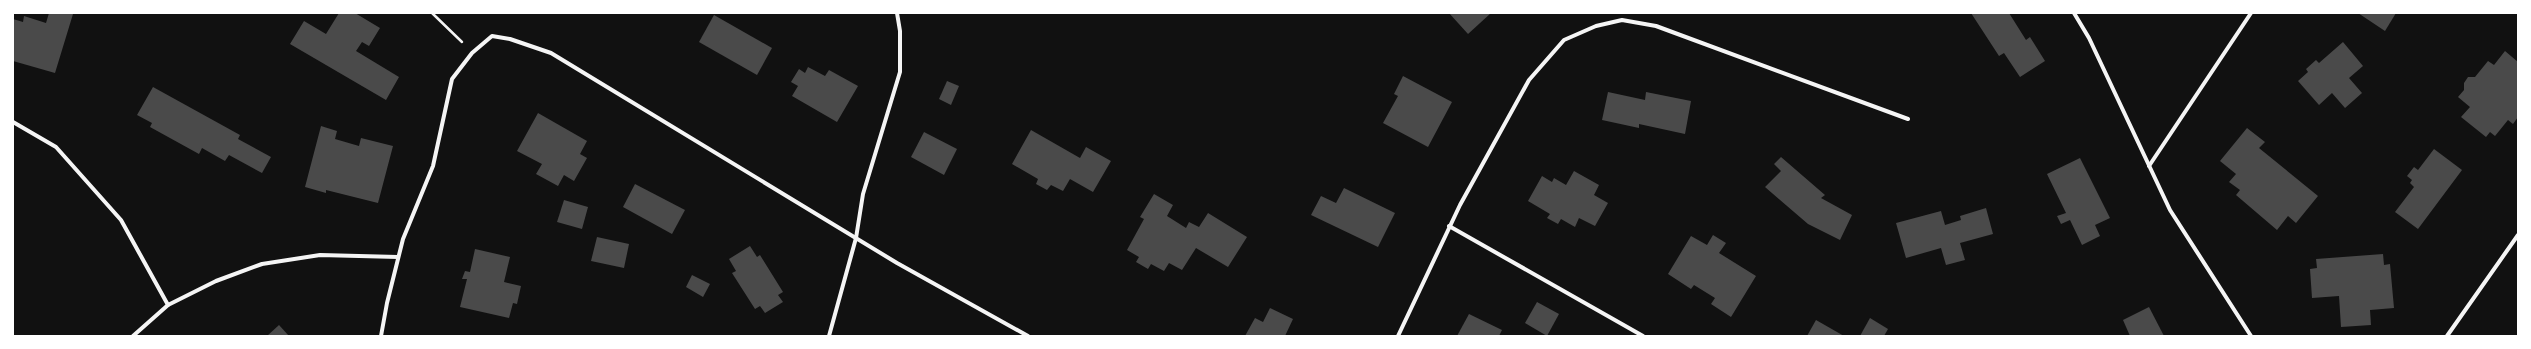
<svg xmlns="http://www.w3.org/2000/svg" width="2531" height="349" viewBox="0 0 2531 349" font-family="'Public Sans',sans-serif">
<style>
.building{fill:#4a4a4a}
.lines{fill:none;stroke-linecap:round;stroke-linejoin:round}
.path{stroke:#f5f5f5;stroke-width:2.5}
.minor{stroke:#f5f5f5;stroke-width:4}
</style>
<rect width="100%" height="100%" fill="#111"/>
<!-- building -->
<g class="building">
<polygon points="49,13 73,14 55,73 13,61 13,19 23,22 24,16 46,23"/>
<polygon points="339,13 355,13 380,28 369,46 362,42 356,51 399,77 386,100 290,44 304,21 326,34"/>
<polygon points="1449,13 1491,13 1468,34"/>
<polygon points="1971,13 2009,13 2026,40 2030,37 2045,61 2020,77 2004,53 1999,56"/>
<polygon points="2358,13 2396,13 2385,31"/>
<polygon points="714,15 772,48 757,75 699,42"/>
<polygon points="2343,42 2363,66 2349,78 2362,93 2345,108 2332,93 2319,105 2298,81 2308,72 2306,69 2316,60 2319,63"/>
<polygon points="2505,51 2518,62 2518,117 2513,124 2508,120 2495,136 2490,132 2486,137 2461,117 2470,107 2458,97 2464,90 2464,83 2468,77 2475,77 2488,61 2494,65"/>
<polygon points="808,67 825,76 829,70 858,86 837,122 792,96 798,86 791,82 799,69 805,73"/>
<polygon points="1403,76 1452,102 1428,147 1383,123 1398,96 1394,94"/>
<polygon points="947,81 959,86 951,105 939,99"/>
<polygon points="153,87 240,135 238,139 271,157 262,173 229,155 225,161 202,148 199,154 150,127 152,123 137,115"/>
<polygon points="1608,92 1645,100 1646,92 1691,101 1685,134 1639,124 1639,128 1602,120"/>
<polygon points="538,113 587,141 580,154 587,158 574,181 564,175 558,186 536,174 542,164 517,151"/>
<polygon points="321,126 337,131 335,139 359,146 361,138 393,146 378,203 326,190 326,193 305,187"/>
<polygon points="2247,128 2265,142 2259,148 2318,196 2296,223 2288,216 2277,230 2236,195 2240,190 2229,182 2236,174 2220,161"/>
<polygon points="1031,130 1080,158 1086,147 1111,161 1093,192 1070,179 1063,191 1051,185 1047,190 1036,184 1038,179 1012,164"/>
<polygon points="924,132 957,149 944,175 911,157"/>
<polygon points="2434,149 2462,170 2418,229 2395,212 2414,187 2410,183 2412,180 2407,176 2414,167 2418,170"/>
<polygon points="1781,157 1825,195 1821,198 1852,215 1840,240 1808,224 1765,187 1781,171 1774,164"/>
<polygon points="2080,158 2110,218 2095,225 2100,236 2082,245 2070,220 2061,224 2057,216 2066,213 2047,174"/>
<polygon points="1574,171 1599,185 1594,195 1608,203 1595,226 1579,218 1575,227 1561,219 1558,224 1547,218 1550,214 1528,201 1542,176 1552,182 1554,178 1566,185"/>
<polygon points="635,184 685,210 672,234 623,207"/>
<polygon points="1344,188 1395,213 1378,247 1311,215 1321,196 1336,203"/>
<polygon points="1154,194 1173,205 1167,216 1186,228 1189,222 1199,227 1208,213 1247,237 1228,267 1196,248 1182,270 1169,263 1164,271 1151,264 1148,269 1136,262 1139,257 1127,250 1144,219 1140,217"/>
<polygon points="564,200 588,207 582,229 557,222"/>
<polygon points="1986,208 1993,234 1960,243 1965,260 1946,265 1941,248 1906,258 1896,223 1941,211 1945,225 1961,220 1960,216"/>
<polygon points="1713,235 1726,243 1719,253 1756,276 1731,317 1711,304 1715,298 1694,285 1691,289 1668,274 1691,236 1707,245"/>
<polygon points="597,237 629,244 624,268 591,261"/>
<polygon points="750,246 757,257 760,255 783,292 778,295 783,302 765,313 760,306 755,309 732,273 736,271 729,259"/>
<polygon points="475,249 510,257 504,282 521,286 517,304 513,303 509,318 460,307 467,279 462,279 465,271 470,272"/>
<polygon points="2383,254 2384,265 2390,264 2394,308 2370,310 2371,325 2341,327 2339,296 2312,298 2310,269 2317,268 2316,259"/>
<polygon points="692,275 710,284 703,297 686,287"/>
<polygon points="1537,302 1559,314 1547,336 1525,323"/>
<polygon points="2149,307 2164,336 2130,336 2123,320"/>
<polygon points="1270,308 1293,319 1285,336 1245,336 1255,318 1263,322"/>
<polygon points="1469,314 1502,330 1499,336 1457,336"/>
<polygon points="1870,318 1888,329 1884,336 1860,336"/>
<polygon points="1816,320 1844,336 1807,336"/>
<polygon points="279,325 289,336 267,336"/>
</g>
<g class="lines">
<!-- path -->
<polyline class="path" points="432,13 462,42"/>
<!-- minor -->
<g class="minor">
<polyline points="2074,13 2089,38 2170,210 2251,336"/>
<polyline points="13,122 56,147 121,220 168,305"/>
<polyline points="2149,166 2251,13"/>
<polyline points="1449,226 1643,336"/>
<polyline points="133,336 168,305 216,281 262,264 320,255 398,257"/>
<polyline points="381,336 387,303 403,239 433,166 452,79 472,53 492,36 510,39 551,53 897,263 1028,336"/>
<polyline points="829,336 856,238 863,194 900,72 900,31 897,13"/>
<polyline points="1398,336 1460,205 1529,80 1564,40 1596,26 1622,20 1656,26 1908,119"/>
<polyline points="2447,336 2518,235"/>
</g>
</g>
<!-- border -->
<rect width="2531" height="349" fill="none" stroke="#ffffff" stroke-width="28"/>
</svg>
